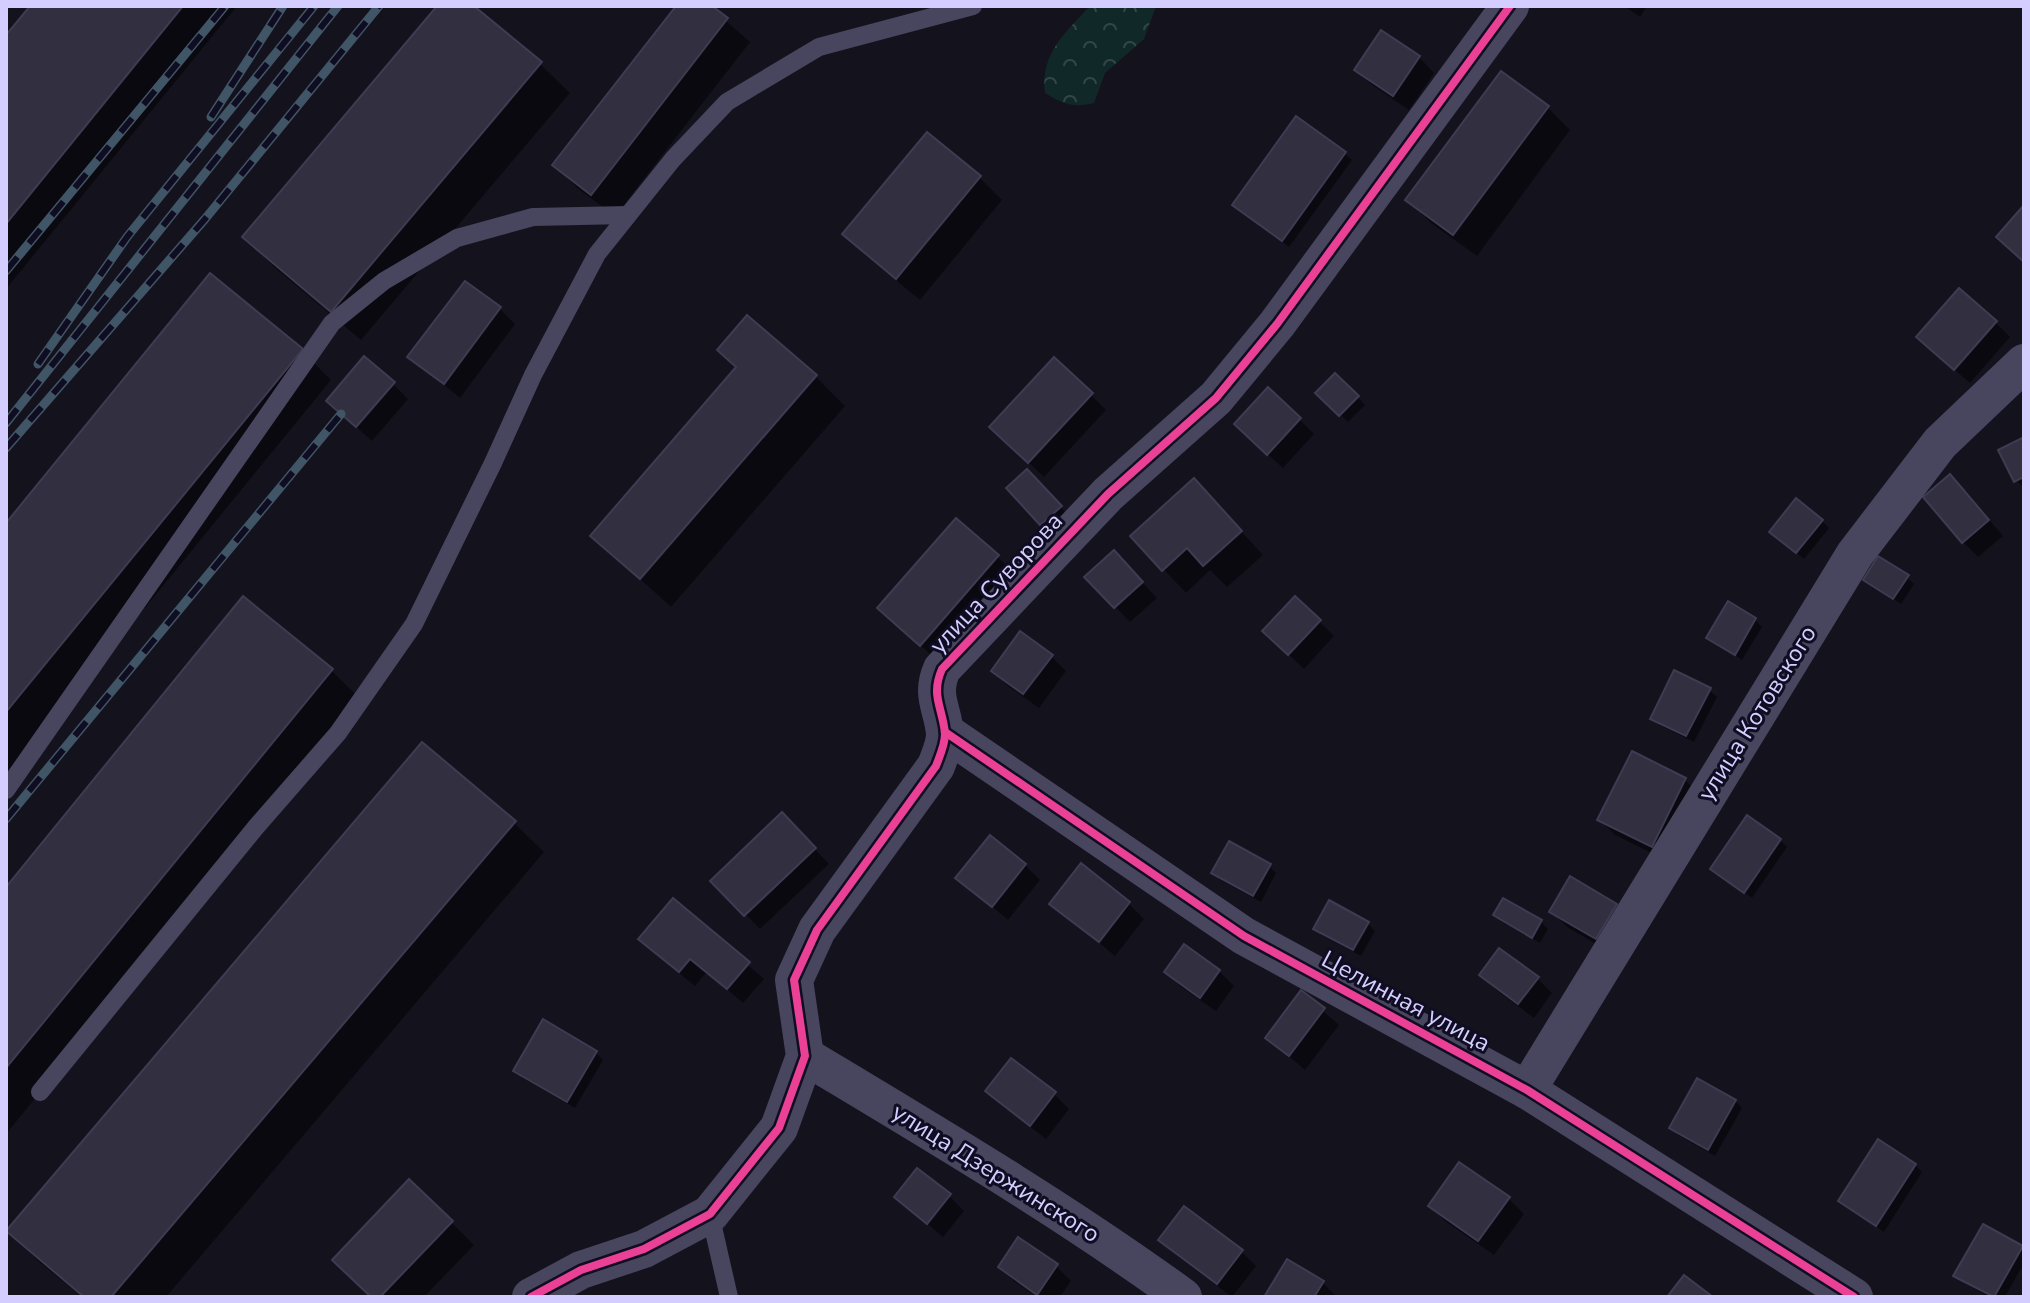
<svg xmlns="http://www.w3.org/2000/svg" width="2030" height="1303" viewBox="0 0 2030 1303" font-family="'Nunito Sans',sans-serif">
<style>
.forest{fill:url(#forest-crowns)}
.shadow{fill:#0007}
.building{fill:#322f40;stroke:#3f3b52;stroke-width:2}
.lines{fill:none;stroke-linecap:round;stroke-linejoin:round}
.service{stroke:#47465e;stroke-width:18}
.minor{stroke:#47465e;stroke-width:38}
.rail-casing{stroke:#405667;stroke-width:9}
.rail{stroke:#100d22;stroke-width:6;stroke-dasharray:18;stroke-linecap:butt}
.cycleway-casing{stroke:#100d22;stroke-width:13}
.cycleway{stroke:#ea4096;stroke-width:8}
.labels{text-anchor:middle;stroke-width:6;stroke-linejoin:round;paint-order:stroke}
.street-label{font-size:24px;fill:#d3ceff;stroke:#100d22}
</style>
<defs>
<pattern id="forest-crowns" width="20" height="18" patternUnits="userSpaceOnUse" patternTransform="scale(2)"><rect width="20" height="18" fill="#112829"/><path d="M2 6a3 3 0 1 1 6 0M12 15a3 3 0 1 1 6 0" fill="none" stroke="#334649"/></pattern>
</defs>
<rect width="100%" height="100%" fill="#14121d"/>
<!-- forest -->
<path class="forest" d="M 1090,6 L 1156,6 L 1144,39 L 1105,73 L 1094,103 C 1073,108 1063,104 1045,93 C 1040,54 1065,33 1090,6 Z"/>
<!-- shadow -->
<g class="shadow">
<polygon points="32,6 237,6 6,289 6,38"/>
<polygon points="439,6 471,6 540,64 570,93 361,340 274,267 244,237"/>
<polygon points="678,6 709,6 750,42 615,216 577,188 555,165"/>
<polygon points="1624,6 1647,6 1640,17"/>
<polygon points="1419,57 1434,73 1409,110 1372,85 1356,70"/>
<polygon points="1547,107 1570,130 1477,256 1431,223 1408,200"/>
<polygon points="1344,153 1352,160 1289,247 1234,205"/>
<polygon points="980,178 1002,200 920,300 868,257 845,234"/>
<polygon points="465,283 500,309 515,324 460,398 410,357"/>
<polygon points="747,318 816,377 845,406 671,607 593,536 738,368"/>
<polygon points="1995,322 2010,337 1970,383 1934,352"/>
<polygon points="302,351 331,380 6,778 6,526"/>
<polygon points="1336,375 1365,405 1348,422 1318,393"/>
<polygon points="393,384 408,399 372,441 344,416"/>
<polygon points="1091,395 1106,410 1044,477 1006,441"/>
<polygon points="1299,419 1314,434 1283,468 1251,439"/>
<polygon points="2024,439 2024,487 2023,487 2016,480"/>
<polygon points="1042,486 1075,523 1057,539 1009,488"/>
<polygon points="1965,491 2003,536 1978,557 1963,542"/>
<polygon points="1216,504 1263,555 1227,587 1210,570 1186,593 1132,536"/>
<polygon points="1822,521 1829,528 1804,559 1778,538"/>
<polygon points="998,557 1020,579 944,667 880,608"/>
<polygon points="1129,568 1157,598 1130,622 1087,577"/>
<polygon points="1907,577 1914,584 1901,604 1865,580"/>
<polygon points="1755,620 1762,627 1742,660 1708,637"/>
<polygon points="1319,621 1334,636 1304,669 1280,646"/>
<polygon points="1051,656 1066,671 1039,708 1008,686 993,671"/>
<polygon points="331,670 361,700 6,1134 6,890"/>
<polygon points="1709,690 1717,697 1694,742 1659,725 1652,718"/>
<polygon points="1685,780 1700,795 1668,861 1615,835 1600,820"/>
<polygon points="782,815 829,864 760,929 713,881"/>
<polygon points="514,823 544,852 166,1297 82,1297 38,1261 9,1231"/>
<polygon points="1780,840 1787,847 1752,898 1712,869"/>
<polygon points="1025,865 1040,880 1008,920 958,878"/>
<polygon points="1269,866 1276,873 1261,902 1220,880 1213,873"/>
<polygon points="673,900 764,979 743,1003 707,972 695,986 656,954"/>
<polygon points="1504,900 1541,922 1548,929 1540,943 1503,922 1496,915"/>
<polygon points="1052,904 1129,904 1144,919 1115,956"/>
<polygon points="1616,905 1631,921 1612,953 1567,927 1552,912"/>
<polygon points="1368,924 1375,931 1361,956 1323,936 1316,929"/>
<polygon points="1219,971 1234,986 1216,1011 1181,987 1166,972"/>
<polygon points="1481,975 1537,978 1552,993 1534,1018 1496,990"/>
<polygon points="1302,993 1339,1025 1305,1070 1268,1038"/>
<polygon points="596,1053 603,1060 575,1108 523,1078 516,1071"/>
<polygon points="988,1091 1054,1094 1069,1109 1046,1139 1003,1106"/>
<polygon points="1735,1101 1742,1108 1715,1156 1678,1135 1671,1128"/>
<polygon points="1915,1165 1922,1172 1884,1232 1840,1201"/>
<polygon points="949,1196 964,1211 943,1237 896,1197"/>
<polygon points="1508,1198 1524,1214 1494,1255 1445,1221 1430,1206"/>
<polygon points="451,1222 474,1245 424,1297 373,1297"/>
<polygon points="1161,1240 1241,1251 1256,1266 1232,1297 1176,1255"/>
<polygon points="2021,1248 2024,1251 2024,1263 2005,1297 1989,1297 1963,1282 1956,1275"/>
<polygon points="1056,1266 1071,1281 1060,1297 1037,1297 1015,1282 1000,1267"/>
<polygon points="1323,1283 1337,1297 1266,1297"/>
</g>
<!-- building -->
<g class="building">
<polygon points="30,6 183,6 6,224 6,35"/>
<polygon points="437,6 474,6 542,62 331,312 242,237"/>
<polygon points="676,6 712,6 728,18 591,195 552,165"/>
<polygon points="1381,30 1420,56 1393,96 1354,70"/>
<polygon points="1501,71 1549,106 1453,235 1405,200"/>
<polygon points="1296,116 1346,152 1282,241 1232,205"/>
<polygon points="927,132 981,176 896,279 842,234"/>
<polygon points="2024,205 2024,262 1996,237"/>
<polygon points="210,273 303,349 6,712 6,523"/>
<polygon points="465,281 501,307 444,384 407,357"/>
<polygon points="1959,288 1997,321 1954,370 1916,337"/>
<polygon points="747,315 817,375 640,579 590,536 736,367 717,350"/>
<polygon points="364,356 395,382 356,427 326,401"/>
<polygon points="1054,357 1093,393 1028,463 989,427"/>
<polygon points="1335,373 1359,396 1339,416 1315,393"/>
<polygon points="1268,387 1301,418 1267,455 1234,424"/>
<polygon points="2024,437 2024,477 2014,482 1998,450"/>
<polygon points="1027,469 1062,506 1040,525 1006,488"/>
<polygon points="1950,474 1989,520 1962,543 1923,497"/>
<polygon points="1194,478 1242,531 1203,566 1187,548 1162,571 1130,536"/>
<polygon points="1796,498 1823,520 1796,553 1769,532"/>
<polygon points="956,518 999,555 920,646 877,608"/>
<polygon points="1114,550 1143,582 1114,608 1084,577"/>
<polygon points="1878,556 1909,575 1893,599 1863,580"/>
<polygon points="243,596 333,669 6,1068 6,887"/>
<polygon points="1295,596 1321,620 1288,655 1262,631"/>
<polygon points="1728,601 1756,618 1735,655 1706,638"/>
<polygon points="1020,631 1053,655 1023,694 991,671"/>
<polygon points="1674,670 1711,688 1686,736 1650,719"/>
<polygon points="422,742 516,821 111,1297 84,1297 6,1231"/>
<polygon points="1632,751 1686,778 1652,847 1597,820"/>
<polygon points="782,812 816,848 744,916 710,881"/>
<polygon points="1747,815 1781,839 1744,893 1710,869"/>
<polygon points="990,835 1026,864 992,907 955,878"/>
<polygon points="1229,841 1271,864 1253,896 1211,873"/>
<polygon points="1081,863 1130,902 1099,942 1049,904"/>
<polygon points="1570,876 1617,904 1596,939 1549,912"/>
<polygon points="673,898 750,962 727,989 690,959 679,972 638,939"/>
<polygon points="1503,898 1542,920 1532,938 1493,915"/>
<polygon points="1329,900 1369,922 1353,950 1313,929"/>
<polygon points="1184,944 1220,970 1200,998 1164,972"/>
<polygon points="1499,948 1539,977 1518,1004 1479,975"/>
<polygon points="1301,990 1325,1008 1289,1056 1265,1038"/>
<polygon points="543,1019 597,1051 567,1102 513,1071"/>
<polygon points="1011,1058 1056,1092 1030,1126 985,1091"/>
<polygon points="1697,1078 1736,1100 1708,1150 1669,1128"/>
<polygon points="1878,1139 1916,1164 1876,1226 1838,1201"/>
<polygon points="1459,1162 1510,1197 1478,1241 1428,1206"/>
<polygon points="917,1168 951,1194 927,1224 894,1197"/>
<polygon points="409,1179 453,1221 380,1297 371,1297 332,1260"/>
<polygon points="1184,1206 1243,1250 1217,1284 1158,1240"/>
<polygon points="1983,1224 2023,1246 1994,1297 1953,1276"/>
<polygon points="1018,1237 1058,1264 1037,1295 998,1267"/>
<polygon points="1287,1259 1324,1281 1314,1297 1264,1297"/>
<polygon points="1684,1275 1713,1297 1667,1297"/>
</g>
<g class="lines">
<!-- service -->
<g class="service">
<polyline points="6,790 332,323 384,281 457,238 533,217 628,215"/>
<polyline points="40,1092 256,827 338,733 414,624 493,463 533,375 597,254 673,159 727,102 819,47 973,6"/>
<polyline points="710,1214 729,1297"/>
</g>
<!-- minor -->
<g class="minor">
<polyline points="945,732 1244,936 1527,1090 1854,1297"/>
<path d="M 805,1056 C 933,1133 1062,1209 1183,1297"/>
<polyline points="1527,1090 1855,554 1940,443 2024,363"/>
<path d="M 531,1297 L 581,1270 L 644,1249 L 710,1214 L 779,1128 L 805,1056 L 794,980 L 817,930 L 936,766 C 940,755 945,745 945,734 C 943,708 930,696 942,669 L 1108,494 L 1216,398 L 1277,324 L 1510,6"/>
</g>
<!-- rail casing -->
<g class="rail-casing">
<g id="rail">
<polyline points="211,117 283,6"/>
<polyline points="6,271 225,6"/>
<polyline points="38,364 127,237 314,6"/>
<polyline points="6,423 338,6"/>
<polyline points="6,448 205,219 379,6"/>
<polyline points="6,819 341,414"/>
</g>
</g>
<!-- rail -->
<use href="#rail" class="rail"/>
<!-- cycleway casing -->
<g class="cycleway-casing">
<g id="cycleway">
<polyline points="945,732 1244,936 1527,1090 1854,1297"/>
<path d="M 531,1297 L 581,1270 L 644,1249 L 710,1214 L 779,1128 L 805,1056 L 794,980 L 817,930 L 936,766 C 940,755 945,745 945,734 C 943,708 930,696 942,669 L 1108,494 L 1216,398 L 1277,324 L 1510,6"/>
</g>
</g>
<!-- cycleway -->
<use href="#cycleway" class="cycleway"/>
</g>
<g class="labels">
<!-- street labels -->
<g class="street-label">
<text transform="translate(996 583) rotate(-47)" y="8">улица Суворова</text>
<text transform="translate(1757 713) rotate(-58)" y="8">улица Котовского</text>
<text transform="translate(1406 1001) rotate(28)" y="8">Целинная улица</text>
<text transform="translate(996 1173) rotate(32)" y="8">улица Дзержинского</text>
</g>
</g>
<!-- border -->
<rect width="2030" height="1303" fill="none" stroke="#d3ceff" stroke-width="16"/>
</svg>
